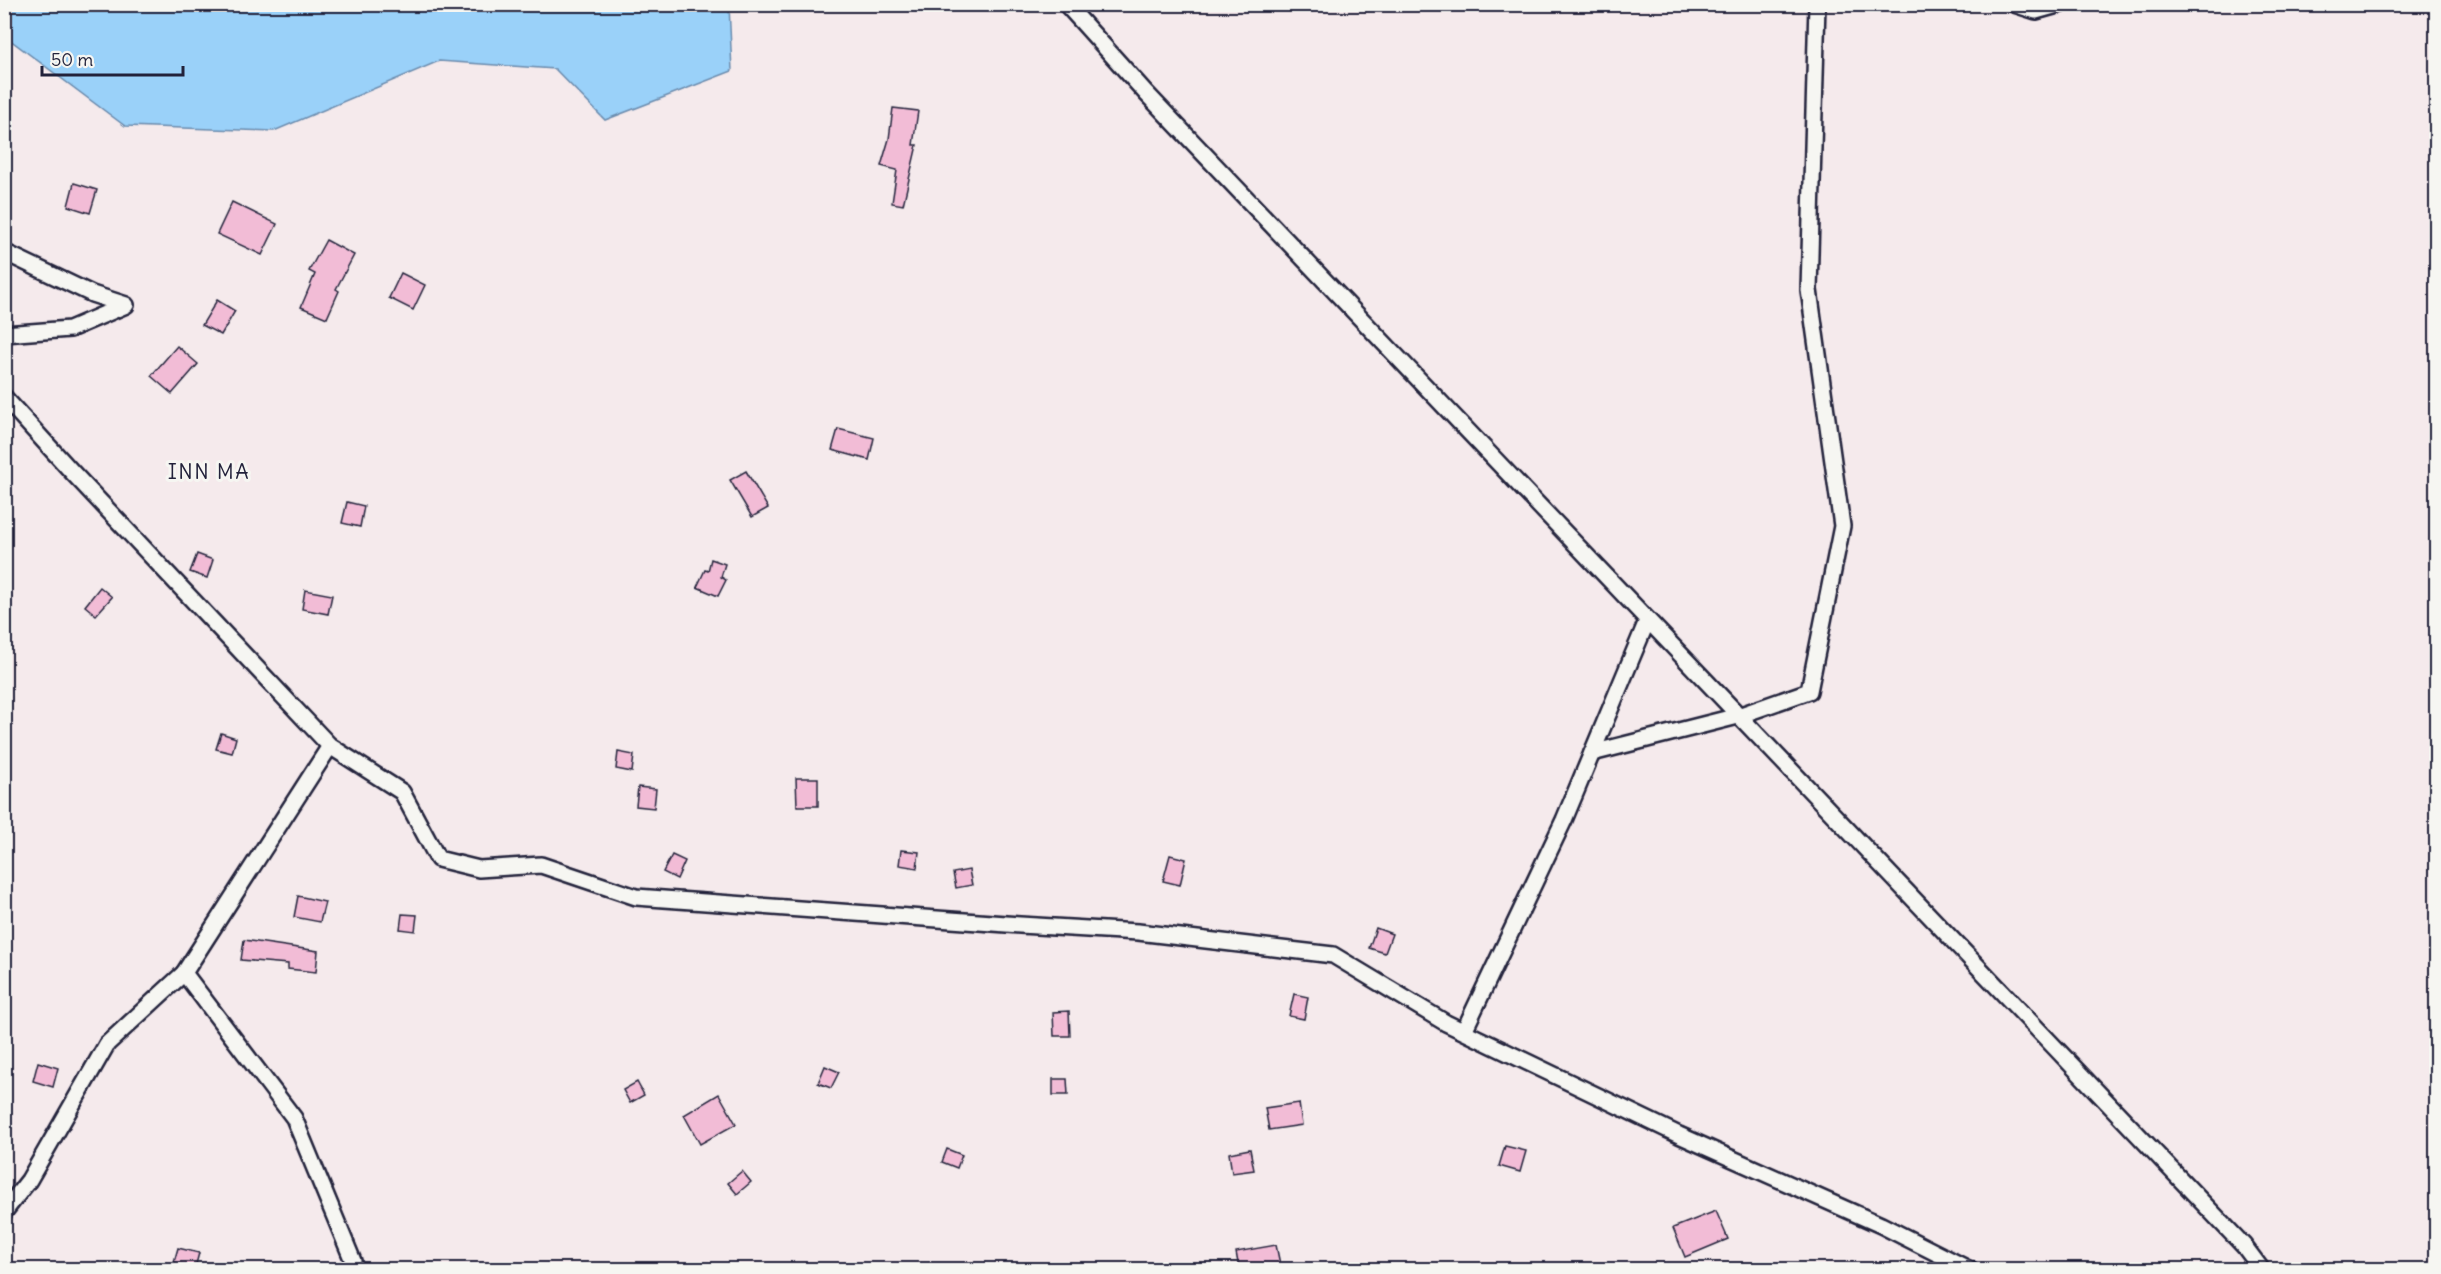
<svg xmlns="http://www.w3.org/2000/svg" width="2441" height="1274" viewBox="0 0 2441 1274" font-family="Delius,sans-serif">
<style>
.water{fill:#9ad1f9;stroke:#6a8bad;stroke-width:1.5}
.building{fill:#f2bcd6;stroke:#22223b;stroke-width:1.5}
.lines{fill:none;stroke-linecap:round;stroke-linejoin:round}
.minor-casing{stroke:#22223b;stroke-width:20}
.minor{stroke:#f6f6f2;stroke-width:15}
.labels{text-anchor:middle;stroke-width:6;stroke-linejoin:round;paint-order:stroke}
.quarter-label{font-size:21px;letter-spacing:1.5px;fill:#22223b;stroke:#f6f6f2}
</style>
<rect width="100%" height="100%" fill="#f5eaec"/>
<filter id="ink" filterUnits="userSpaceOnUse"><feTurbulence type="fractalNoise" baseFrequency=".0167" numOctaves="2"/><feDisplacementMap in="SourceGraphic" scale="12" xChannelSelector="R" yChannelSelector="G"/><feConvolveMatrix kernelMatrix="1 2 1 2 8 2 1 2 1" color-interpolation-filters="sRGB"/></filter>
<g filter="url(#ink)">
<!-- water -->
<polygon class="water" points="4,5 729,5 732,71 605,120 555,69 439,61 274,131 125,126 5,36"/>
<!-- building -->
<g class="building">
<polygon points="893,108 918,111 913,145 917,145 903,205 892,203 897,170 881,166 889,139"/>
<polygon points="74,183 97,190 90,213 68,206"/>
<polygon points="232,202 277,224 262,255 217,234"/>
<polygon points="326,240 354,255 336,289 339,291 327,318 301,307 315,274 309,271"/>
<polygon points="401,273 425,285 413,310 389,298"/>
<polygon points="217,300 235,311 221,335 202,325"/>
<polygon points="177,346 198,364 172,394 151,376"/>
<polygon points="838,429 874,438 869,460 832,450"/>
<polygon points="746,471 768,508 752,517 730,480"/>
<polygon points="347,502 364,506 360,527 342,523"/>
<polygon points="197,554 213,560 207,578 190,572"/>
<polygon points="711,559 725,564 721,577 726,580 718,596 697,587 705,570 708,571"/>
<polygon points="100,587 112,597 96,615 85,606"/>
<polygon points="305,590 332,595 328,614 302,609"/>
<polygon points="221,733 236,738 232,753 216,749"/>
<polygon points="618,752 634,755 632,772 616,769"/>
<polygon points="796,778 818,778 818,806 797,806"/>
<polygon points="638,787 656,789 654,808 636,806"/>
<polygon points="901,850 919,852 917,868 899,865"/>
<polygon points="672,855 685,861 677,879 663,872"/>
<polygon points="1170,855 1186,859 1180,885 1163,881"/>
<polygon points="969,870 972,885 956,888 953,873"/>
<polygon points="298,896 325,902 320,922 294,917"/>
<polygon points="402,914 417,915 415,931 400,929"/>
<polygon points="1376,928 1392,934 1385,953 1369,948"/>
<polygon points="244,940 318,951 316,972 288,969 288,964 241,960"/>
<polygon points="1294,994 1308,997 1304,1019 1289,1016"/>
<polygon points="1069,1011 1070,1036 1054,1036 1053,1012"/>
<polygon points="38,1062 58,1068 53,1087 33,1081"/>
<polygon points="825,1066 839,1072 831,1088 818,1083"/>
<polygon points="1053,1079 1067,1079 1068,1095 1053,1095"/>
<polygon points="637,1082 644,1095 630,1103 623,1090"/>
<polygon points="719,1094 736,1124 700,1144 684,1115"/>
<polygon points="1299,1103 1302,1125 1269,1130 1265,1108"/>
<polygon points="1505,1146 1526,1151 1520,1172 1499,1166"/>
<polygon points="947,1149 962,1155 957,1168 942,1162"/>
<polygon points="1250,1149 1254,1170 1232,1173 1229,1153"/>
<polygon points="742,1171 751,1182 737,1194 728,1183"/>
<polygon points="1716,1211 1728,1239 1685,1257 1673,1228"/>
<polygon points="1276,1245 1281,1269 1239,1269 1236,1252"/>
<polygon points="178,1248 199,1253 195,1268 174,1262"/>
</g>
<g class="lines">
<!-- minor casing -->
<g class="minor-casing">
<g id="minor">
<polyline points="1066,4 1146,93 2244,1246 2262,1270"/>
<polyline points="2014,4 2036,11 2061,4"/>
<polyline points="4,252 92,294 126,305 70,329 4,334"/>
<polyline points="4,397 73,473 330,746 184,973 294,1118 353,1261 350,1270"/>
<polyline points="330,746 402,792 438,859 479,869 541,865 636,897 1020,925 1138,932 1333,955 1446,1023 1679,1135 1881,1225 1970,1270"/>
<polyline points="1592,753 1738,716 1809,691 1842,526 1809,290 1817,4"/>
<polyline points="1464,1031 1564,820 1647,621"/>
<polyline points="4,1212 29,1180 107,1044 184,973"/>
</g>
</g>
<!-- minor -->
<use href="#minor" class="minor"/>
</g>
</g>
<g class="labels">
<!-- quarter labels -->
<g class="quarter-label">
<text x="209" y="479">INN MA</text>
</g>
</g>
<!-- margin -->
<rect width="2441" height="1274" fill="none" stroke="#f6f6f2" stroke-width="24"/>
<rect x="12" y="12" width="2417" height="1250" fill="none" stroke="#22223b" stroke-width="2" filter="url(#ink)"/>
<!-- scale -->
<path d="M42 66v9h141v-9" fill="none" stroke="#22223b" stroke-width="3"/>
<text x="51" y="66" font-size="18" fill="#22223b" stroke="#f6f6f2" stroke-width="4.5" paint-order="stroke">50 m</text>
</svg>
